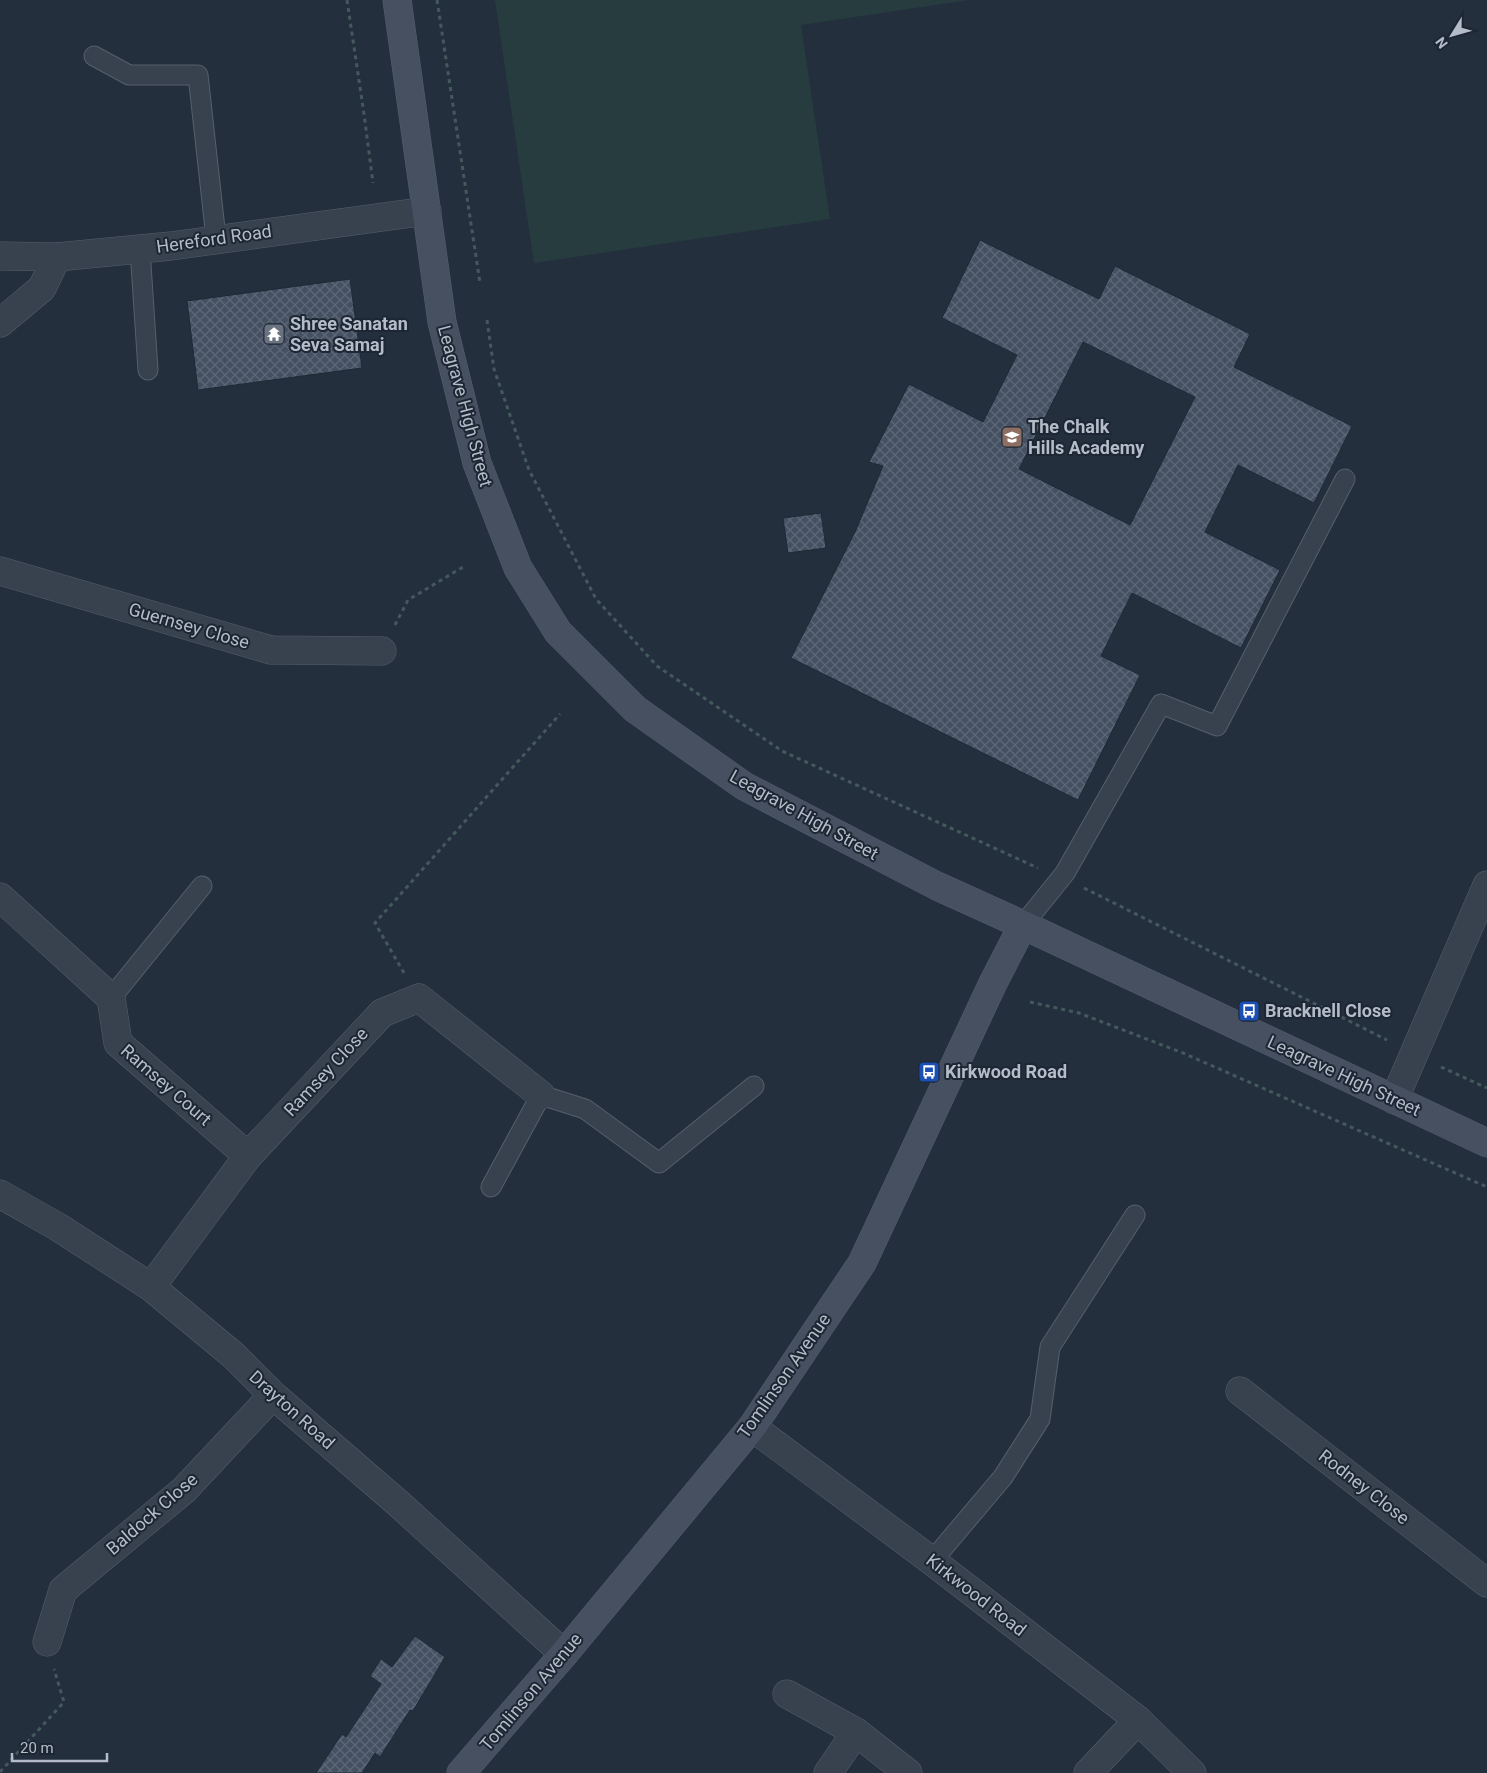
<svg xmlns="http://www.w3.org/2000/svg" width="1487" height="1773" viewBox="0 0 1487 1773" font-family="Roboto,sans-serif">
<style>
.pitch{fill:#263c3f}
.building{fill:url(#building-cross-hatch);stroke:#1f2835;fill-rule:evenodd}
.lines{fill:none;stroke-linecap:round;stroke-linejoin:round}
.lane-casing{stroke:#565f6c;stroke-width:21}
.street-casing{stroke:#565f6c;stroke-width:29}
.secondary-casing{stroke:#565f6c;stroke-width:29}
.path{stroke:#44595c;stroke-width:3;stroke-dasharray:4 4;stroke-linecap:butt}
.lane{stroke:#38414e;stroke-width:19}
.street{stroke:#38414e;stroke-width:28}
.secondary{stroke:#465061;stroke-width:28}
.labels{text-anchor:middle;stroke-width:4;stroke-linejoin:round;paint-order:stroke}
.street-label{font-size:18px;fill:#b4bcc9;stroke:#1d2633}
.poi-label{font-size:18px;font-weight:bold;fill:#b4bcc9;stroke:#1d2633;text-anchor:start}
</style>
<defs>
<pattern id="building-cross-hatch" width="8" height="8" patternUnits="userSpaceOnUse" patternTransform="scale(1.25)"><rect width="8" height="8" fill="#455162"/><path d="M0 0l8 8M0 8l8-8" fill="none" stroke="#5d6877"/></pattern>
</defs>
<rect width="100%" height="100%" fill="#242f3e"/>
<!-- pitch -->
<polygon class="pitch" points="495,0 969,0 801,25 830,219 534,263"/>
<!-- building -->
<g class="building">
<path d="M 980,240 L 1099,299 L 1115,266 L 1250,334 L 1234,367 L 1352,426 L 1314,503 L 1238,465 L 1205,532 L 1280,570 L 1241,648 L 1132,593 L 1101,656 L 1140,675 L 1078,800 L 791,658 L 855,532 L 883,466 L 869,462 L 909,384 L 983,422 L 1017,355 L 942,318 ZM 1083,342 L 1195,397 L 1130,525 L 1019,469 Z"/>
<polygon points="350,279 362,368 198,390 187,301"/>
<polygon points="821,513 826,548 788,553 783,518"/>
<polygon points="415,1636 445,1657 413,1711 410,1710 380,1757 375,1753 362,1773 316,1773 342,1734 346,1737 381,1684 370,1676 381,1659 392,1667"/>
</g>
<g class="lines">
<!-- lane casing -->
<g class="lane-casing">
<g id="lane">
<polyline points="94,56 129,75 198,75 216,238"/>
<polyline points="140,249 148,370"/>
<polyline points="1023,925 1065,873 1161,704 1217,726 1345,479"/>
<polyline points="111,998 202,886"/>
<polyline points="491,1187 541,1095 585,1109 659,1163 754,1086"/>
<polyline points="932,1561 1003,1477 1040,1419 1050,1347 1135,1215"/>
</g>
</g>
<!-- street casing -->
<g class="street-casing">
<g id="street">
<polyline points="0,256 57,257 171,246 427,211"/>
<polyline points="0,323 42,288 57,257"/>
<polyline points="0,571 271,650 382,651"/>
<polyline points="0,897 111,998 118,1043 248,1156"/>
<polyline points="1394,1100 1487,885"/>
<polyline points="0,1194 58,1227 151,1287 233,1355 273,1395 399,1504 564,1654"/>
<polyline points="151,1287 248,1156 382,1013 419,998 541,1095"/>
<polyline points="1240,1391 1487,1583"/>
<polyline points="752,1427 932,1561 1138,1720 1192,1773"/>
<polyline points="47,1642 63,1590 184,1490 273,1395"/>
<polyline points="787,1694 856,1732"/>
<polyline points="828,1773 856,1732 908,1773"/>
<polyline points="1088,1773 1138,1720"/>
</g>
</g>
<!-- secondary casing -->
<g class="secondary-casing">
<g id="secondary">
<polyline points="397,0 442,322 477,463 518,568 558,632 635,709 744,786 937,886 1023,925 1487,1143"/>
<polyline points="461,1773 564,1654 752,1427 862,1263 993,983 1023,925"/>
</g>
</g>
<!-- path -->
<g class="path">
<polyline points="347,0 364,114 373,183"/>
<polyline points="437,0 480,283"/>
<polyline points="487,320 494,369 529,470 596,599 657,666 782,751 1038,868"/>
<polyline points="395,625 408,600 463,567"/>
<polyline points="1084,888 1387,1040"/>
<polyline points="404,973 375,923 560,714"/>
<polyline points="1030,1002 1079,1013 1183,1053 1487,1187"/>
<polyline points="1441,1067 1487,1088"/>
<polyline points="0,1772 64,1702 54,1669"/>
</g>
<!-- lane -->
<use href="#lane" class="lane"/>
<!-- street -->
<use href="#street" class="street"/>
<!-- secondary -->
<use href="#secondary" class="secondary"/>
</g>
<!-- icons -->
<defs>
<g id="temple-square" transform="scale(1.125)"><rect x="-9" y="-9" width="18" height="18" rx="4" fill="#6b7280" stroke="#1d2633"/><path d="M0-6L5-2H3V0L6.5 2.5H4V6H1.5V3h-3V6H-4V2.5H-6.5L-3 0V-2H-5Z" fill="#fff"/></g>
<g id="school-square" transform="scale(1.125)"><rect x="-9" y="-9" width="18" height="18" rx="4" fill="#8d6e63" stroke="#1d2633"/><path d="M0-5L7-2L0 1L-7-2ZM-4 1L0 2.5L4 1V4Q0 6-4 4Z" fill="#fff"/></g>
<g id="bus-square" transform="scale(1.125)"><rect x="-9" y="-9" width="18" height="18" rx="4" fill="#1a4fb4" stroke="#1d2633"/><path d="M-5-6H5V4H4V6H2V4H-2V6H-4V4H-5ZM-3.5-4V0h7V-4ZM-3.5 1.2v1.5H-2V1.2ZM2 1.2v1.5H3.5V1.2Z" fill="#fff"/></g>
</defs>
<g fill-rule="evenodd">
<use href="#temple-square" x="274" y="334"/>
<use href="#school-square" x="1012" y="437"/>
<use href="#bus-square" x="1249" y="1011"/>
<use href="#bus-square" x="929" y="1072"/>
</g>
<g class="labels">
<!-- street labels -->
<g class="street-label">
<text transform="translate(214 239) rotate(-8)" y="6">Hereford Road</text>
<text transform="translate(465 406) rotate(75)" y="6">Leagrave High Street</text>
<text transform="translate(189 626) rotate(16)" y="6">Guernsey Close</text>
<text transform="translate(804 815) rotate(29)" y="6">Leagrave High Street</text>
<text transform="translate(326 1072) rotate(-47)" y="6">Ramsey Close</text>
<text transform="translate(1344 1076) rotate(25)" y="6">Leagrave High Street</text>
<text transform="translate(166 1085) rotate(41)" y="6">Ramsey Court</text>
<text transform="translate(784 1376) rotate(-55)" y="6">Tomlinson Avenue</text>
<text transform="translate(292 1410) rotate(42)" y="6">Drayton Road</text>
<text transform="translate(1364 1487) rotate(38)" y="6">Rodney Close</text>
<text transform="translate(152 1514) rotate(-41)" y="6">Baldock Close</text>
<text transform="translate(976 1595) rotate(38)" y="6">Kirkwood Road</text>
<text transform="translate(531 1692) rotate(-50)" y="6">Tomlinson Avenue</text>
</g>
<!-- poi labels -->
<g class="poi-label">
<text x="290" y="330">Shree Sanatan<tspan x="290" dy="21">Seva Samaj</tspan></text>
<text x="1028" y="433">The Chalk<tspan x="1028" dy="21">Hills Academy</tspan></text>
<text x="1265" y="1017">Bracknell Close</text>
<text x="945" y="1078">Kirkwood Road</text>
</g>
</g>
<!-- north arrow -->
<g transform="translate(1452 35) rotate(233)" stroke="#1d2633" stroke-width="4" paint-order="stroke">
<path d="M0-4L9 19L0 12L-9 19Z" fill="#b4bcc9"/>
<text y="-8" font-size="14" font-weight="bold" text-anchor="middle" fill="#b4bcc9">N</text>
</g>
<!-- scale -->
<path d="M12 1753v8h95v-8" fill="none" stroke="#b4bcc9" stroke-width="2.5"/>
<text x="20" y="1753" font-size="15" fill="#b4bcc9" stroke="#1d2633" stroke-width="4" paint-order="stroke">20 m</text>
</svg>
